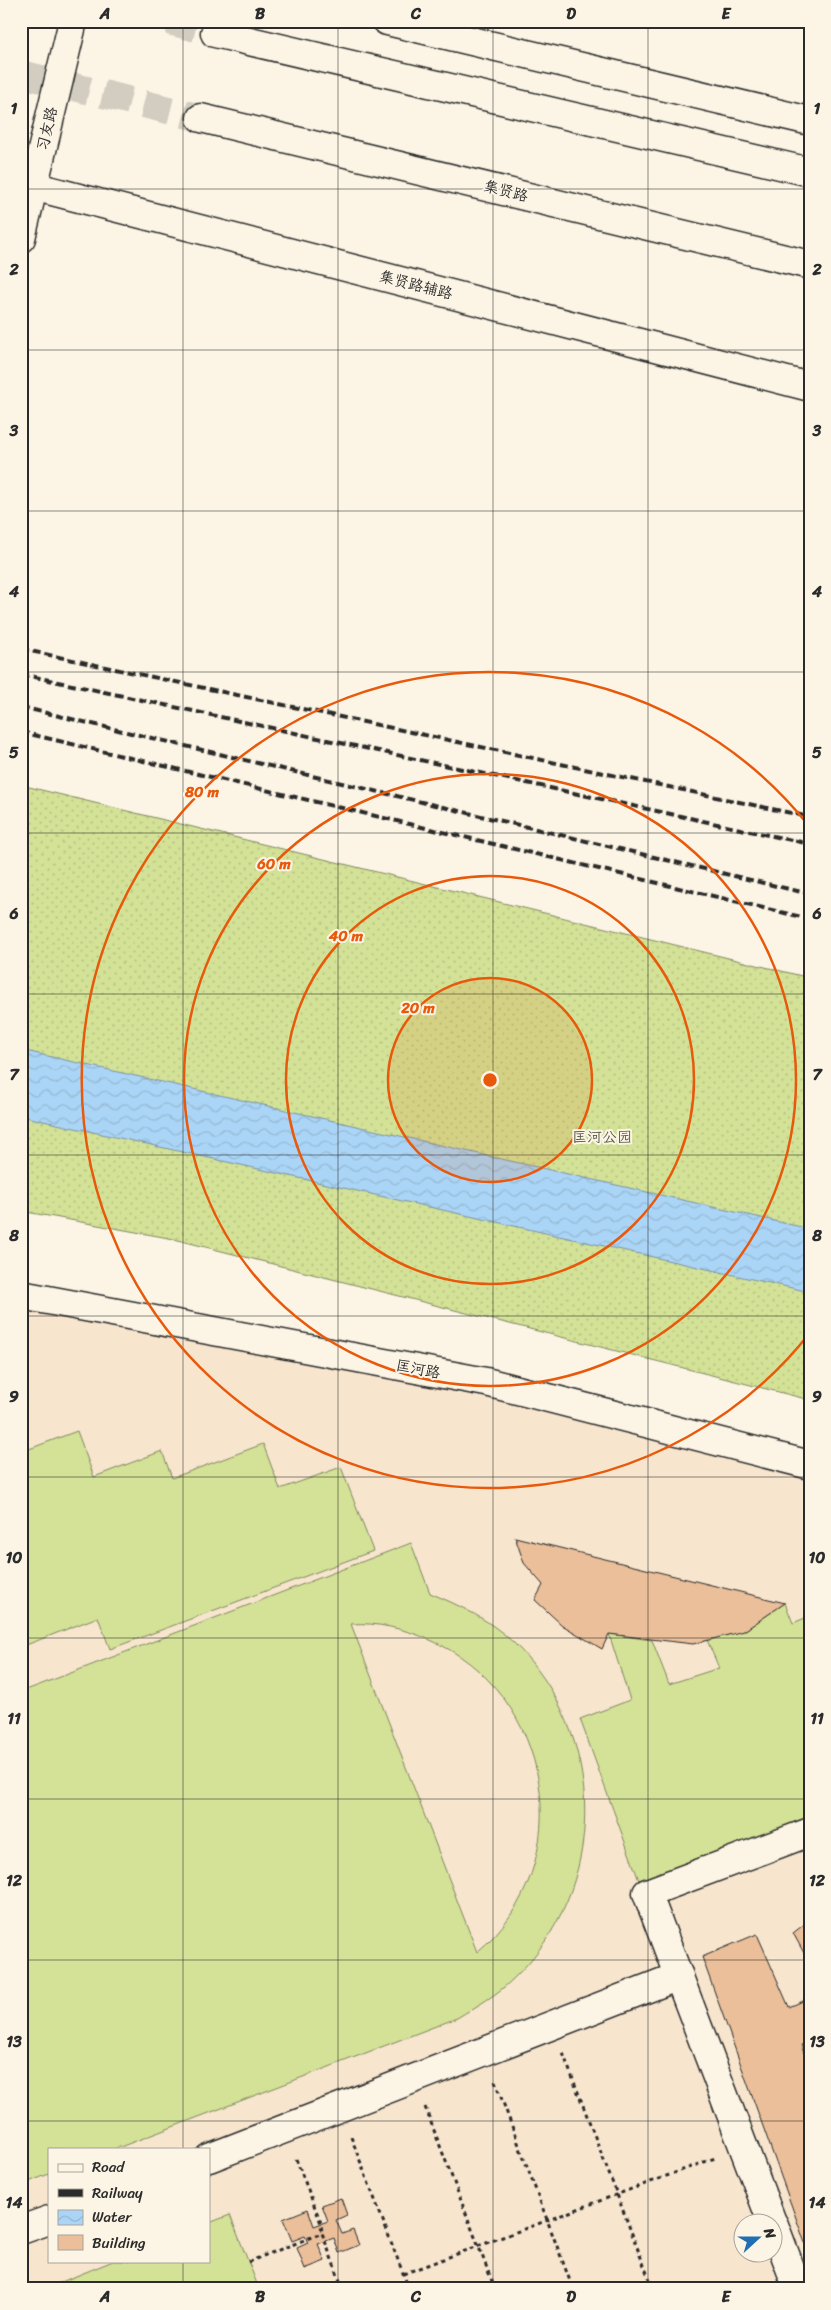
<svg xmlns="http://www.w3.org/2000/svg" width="831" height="2310" viewBox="0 0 831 2310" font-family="Sriracha,'LXGW WenKai TC',sans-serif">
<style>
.built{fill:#f7e5ce;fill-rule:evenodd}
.grass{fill:url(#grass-dots);stroke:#7f8660}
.pitch{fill:#d3e296;stroke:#7f8660;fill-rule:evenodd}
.water{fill:url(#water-waves);stroke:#7891a5}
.building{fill:#eabf9a;stroke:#2b2b2b}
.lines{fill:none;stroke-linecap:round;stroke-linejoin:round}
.highway-tunnel{stroke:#d2cdc0;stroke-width:28;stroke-dasharray:28 14;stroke-linecap:butt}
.minor-casing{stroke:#2b2b2b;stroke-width:31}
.major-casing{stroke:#2b2b2b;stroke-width:31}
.highway-casing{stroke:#2b2b2b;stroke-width:31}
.path{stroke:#2b2b2b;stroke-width:3;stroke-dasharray:4 4;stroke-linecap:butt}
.minor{stroke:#fcf5e5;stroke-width:28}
.major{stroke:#fcf5e5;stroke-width:28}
.highway{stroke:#fcf5e5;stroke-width:28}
.rail{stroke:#2b2b2b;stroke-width:4;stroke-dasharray:8 4;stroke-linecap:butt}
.grid{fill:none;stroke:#2b2b2b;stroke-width:1;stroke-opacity:0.55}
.ring{fill:none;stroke:#e8590c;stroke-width:2.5}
.labels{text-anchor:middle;stroke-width:4;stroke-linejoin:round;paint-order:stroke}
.street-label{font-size:15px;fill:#2b2b2b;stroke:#fcf5e5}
.park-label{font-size:15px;fill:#555946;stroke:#fcf5e5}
.centre{fill:#e8590c;stroke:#fcf5e5;stroke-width:2.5}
.ring-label{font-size:15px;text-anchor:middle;font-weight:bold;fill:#e8590c;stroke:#fcf5e5;stroke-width:4;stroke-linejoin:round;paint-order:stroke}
.neatline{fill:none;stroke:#2b2b2b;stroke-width:2}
.grid-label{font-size:16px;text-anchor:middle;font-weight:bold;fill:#2b2b2b}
</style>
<defs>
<pattern id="grass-dots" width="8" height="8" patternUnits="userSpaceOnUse" patternTransform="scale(1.25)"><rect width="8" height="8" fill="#d3e296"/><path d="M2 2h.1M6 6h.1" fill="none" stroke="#b5c281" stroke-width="1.8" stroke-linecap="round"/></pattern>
<pattern id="water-waves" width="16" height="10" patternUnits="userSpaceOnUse" patternTransform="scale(1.25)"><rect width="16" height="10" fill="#abd5f6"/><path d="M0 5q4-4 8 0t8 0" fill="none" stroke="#93b7d3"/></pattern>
</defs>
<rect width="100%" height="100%" fill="#fcf5e5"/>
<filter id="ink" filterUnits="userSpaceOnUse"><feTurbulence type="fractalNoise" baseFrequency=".02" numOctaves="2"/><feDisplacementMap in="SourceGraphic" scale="10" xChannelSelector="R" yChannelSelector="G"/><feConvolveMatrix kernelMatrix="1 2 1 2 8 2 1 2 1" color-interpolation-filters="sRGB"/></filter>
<g filter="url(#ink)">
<!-- built -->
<path class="built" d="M 21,1295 L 810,1465 L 810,2289 L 21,2289 ZM 49,2149 L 209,2149 L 209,2261 L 49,2261 ZM 744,2222 L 774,2222 L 774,2252 L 744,2252 Z"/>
<!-- grass -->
<polygon class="grass" points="21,785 810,978 810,1400 174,1239 21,1211"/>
<!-- pitch -->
<g class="pitch">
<polygon points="77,1431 94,1477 162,1451 172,1478 263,1444 280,1489 341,1467 373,1551 110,1649 98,1617 21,1647 21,1452"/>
<path d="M 411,1543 L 430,1593 C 461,1606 490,1620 514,1643 C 608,1735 609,1888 513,1979 C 497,1995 477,2006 457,2018 L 115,2149 L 49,2149 L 49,2174 L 21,2185 L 21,1692 ZM 351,1624 C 377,1622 404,1629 428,1639 C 553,1691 582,1865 477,1952 Z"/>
<polygon points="785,1603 793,1623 810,1616 810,1822 641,1886 580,1719 630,1700 609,1634 652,1640 669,1684 719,1668 707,1640 744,1631"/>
<polygon points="230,2215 259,2289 44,2289 113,2261 209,2261 209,2223"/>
</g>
<!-- water -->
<polygon class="water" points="21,1050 810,1229 810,1292 21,1116"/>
<!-- building -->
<g class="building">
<polygon points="515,1537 785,1603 744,1631 693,1644 609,1634 602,1649 562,1625 535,1600 543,1585 524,1563"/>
<polygon points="810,1920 810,1964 793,1933"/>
<polygon points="757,1934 789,2007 810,1998 810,2042 801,2045 810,2069 810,2257 702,1957"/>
<polygon points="341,2198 347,2215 336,2220 342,2234 353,2230 359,2245 339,2253 334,2238 318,2244 325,2261 305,2269 297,2248 308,2243 305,2236 292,2241 283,2219 308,2209 314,2226 328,2221 322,2205"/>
</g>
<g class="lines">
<!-- highway-tunnel -->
<g class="highway-tunnel">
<polyline points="169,21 215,33"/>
<polyline points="21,74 201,118"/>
</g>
<!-- minor casing -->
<g class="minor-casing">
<g id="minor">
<polyline points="387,21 810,121"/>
<polyline points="21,183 810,387"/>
<polyline points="21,1295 486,1382 810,1465"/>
<polyline points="209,2158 679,1976"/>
<polyline points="772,2222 647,1893 810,1832"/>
<polyline points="774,2225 798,2289"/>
<polyline points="21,2230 49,2220"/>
</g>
</g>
<!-- major casing -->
<g class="major-casing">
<polyline id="major" points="21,238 73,21"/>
</g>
<!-- highway casing -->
<g class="highway-casing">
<g id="highway">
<polyline points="215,33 810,172"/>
<polyline points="201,118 810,265"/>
</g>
</g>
<!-- path -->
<g class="path">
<polyline points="563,2053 653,2289"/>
<polyline points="495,2081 573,2289"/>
<polyline points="425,2107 495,2289"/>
<polyline points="351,2137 409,2289"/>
<polyline points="296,2159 321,2223 322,2233"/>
<polyline points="248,2262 322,2233 343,2289"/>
<polyline points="403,2274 715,2158"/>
</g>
<!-- minor -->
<use href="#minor" class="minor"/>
<!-- major -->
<use href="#major" class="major"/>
<!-- highway -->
<use href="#highway" class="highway"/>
<!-- rail -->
<g class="rail">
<polyline points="21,649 810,817"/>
<polyline points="21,674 810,844"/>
<polyline points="21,707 810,894"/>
<polyline points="21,732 810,919"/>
</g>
</g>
</g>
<!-- grid -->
<path class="grid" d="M 183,21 L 183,2149M 338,21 L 338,2289M 493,21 L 493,2289M 648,21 L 648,2289M 21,189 L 810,189M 21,350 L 810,350M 21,511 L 810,511M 21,672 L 810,672M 21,833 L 810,833M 21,994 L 810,994M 21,1155 L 810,1155M 21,1316 L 810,1316M 21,1477 L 810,1477M 21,1638 L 810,1638M 21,1799 L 810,1799M 21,1960 L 810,1960M 21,2121 L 810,2121M 183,2261 L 183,2289"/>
<!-- distance rings -->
<circle cx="490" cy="1080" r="102" fill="#e8590c" fill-opacity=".12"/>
<g class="ring">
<circle cx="490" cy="1080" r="102"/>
<circle cx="490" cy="1080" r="204"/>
<circle cx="490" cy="1080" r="306"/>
<path d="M809 1334A408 408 0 1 1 809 826"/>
</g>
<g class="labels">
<!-- street labels -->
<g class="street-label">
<text transform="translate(47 129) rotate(-77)" y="5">习友路</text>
<text transform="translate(506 191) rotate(14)" y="5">集贤路</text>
<text transform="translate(416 285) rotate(14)" y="5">集贤路辅路</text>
<text transform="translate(418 1369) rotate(11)" y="5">匡河路</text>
</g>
<!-- park labels -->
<g class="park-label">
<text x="602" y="1142">匡河公园</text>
</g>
</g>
<circle cx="490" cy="1080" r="8" class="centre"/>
<g class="ring-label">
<text x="202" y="797">80 m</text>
<text x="274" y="869">60 m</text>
<text x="346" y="941">40 m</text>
<text x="418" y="1013">20 m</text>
</g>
<!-- margin -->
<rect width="831" height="2310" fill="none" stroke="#fcf5e5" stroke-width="55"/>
<!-- legend -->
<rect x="48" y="2148" width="162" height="115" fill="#fcf5e5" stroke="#a8a49b"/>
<rect x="58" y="2164" width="25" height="8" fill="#fcf5e5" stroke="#a8a49b"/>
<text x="92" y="2172" font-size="15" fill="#2b2b2b">Road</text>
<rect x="58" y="2189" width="25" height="8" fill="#2b2b2b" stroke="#a8a49b"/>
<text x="92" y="2198" font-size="15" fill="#2b2b2b">Railway</text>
<rect x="58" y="2210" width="25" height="15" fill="url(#water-waves)" stroke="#a8a49b"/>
<text x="92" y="2222" font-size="15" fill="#2b2b2b">Water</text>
<rect x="58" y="2235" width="25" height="15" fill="#eabf9a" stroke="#a8a49b"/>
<text x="92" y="2248" font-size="15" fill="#2b2b2b">Building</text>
<!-- north arrow -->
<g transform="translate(758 2238) rotate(69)"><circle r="24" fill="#fcf5e5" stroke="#a8a49b"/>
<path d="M0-4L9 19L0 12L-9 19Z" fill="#1f6fb2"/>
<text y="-8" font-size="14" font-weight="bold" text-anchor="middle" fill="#2b2b2b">N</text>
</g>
<rect x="28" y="28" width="776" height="2254" class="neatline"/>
<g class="grid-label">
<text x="105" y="19">A</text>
<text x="260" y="19">B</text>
<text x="416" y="19">C</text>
<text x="571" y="19">D</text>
<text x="726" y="19">E</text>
<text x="14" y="114">1</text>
<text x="817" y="114">1</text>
<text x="14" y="275">2</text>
<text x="817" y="275">2</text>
<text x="14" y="436">3</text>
<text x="817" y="436">3</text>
<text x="14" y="597">4</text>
<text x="817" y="597">4</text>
<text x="14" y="758">5</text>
<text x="817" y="758">5</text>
<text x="14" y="919">6</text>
<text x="817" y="919">6</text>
<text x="14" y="1080">7</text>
<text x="817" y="1080">7</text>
<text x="14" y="1241">8</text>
<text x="817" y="1241">8</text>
<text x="14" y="1402">9</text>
<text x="817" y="1402">9</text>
<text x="14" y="1563">10</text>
<text x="817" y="1563">10</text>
<text x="14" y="1724">11</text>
<text x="817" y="1724">11</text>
<text x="14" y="1886">12</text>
<text x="817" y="1886">12</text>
<text x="14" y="2047">13</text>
<text x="817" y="2047">13</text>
<text x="14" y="2208">14</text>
<text x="817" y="2208">14</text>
<text x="105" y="2302">A</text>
<text x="260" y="2302">B</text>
<text x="416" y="2302">C</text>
<text x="571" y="2302">D</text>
<text x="726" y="2302">E</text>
</g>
</svg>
